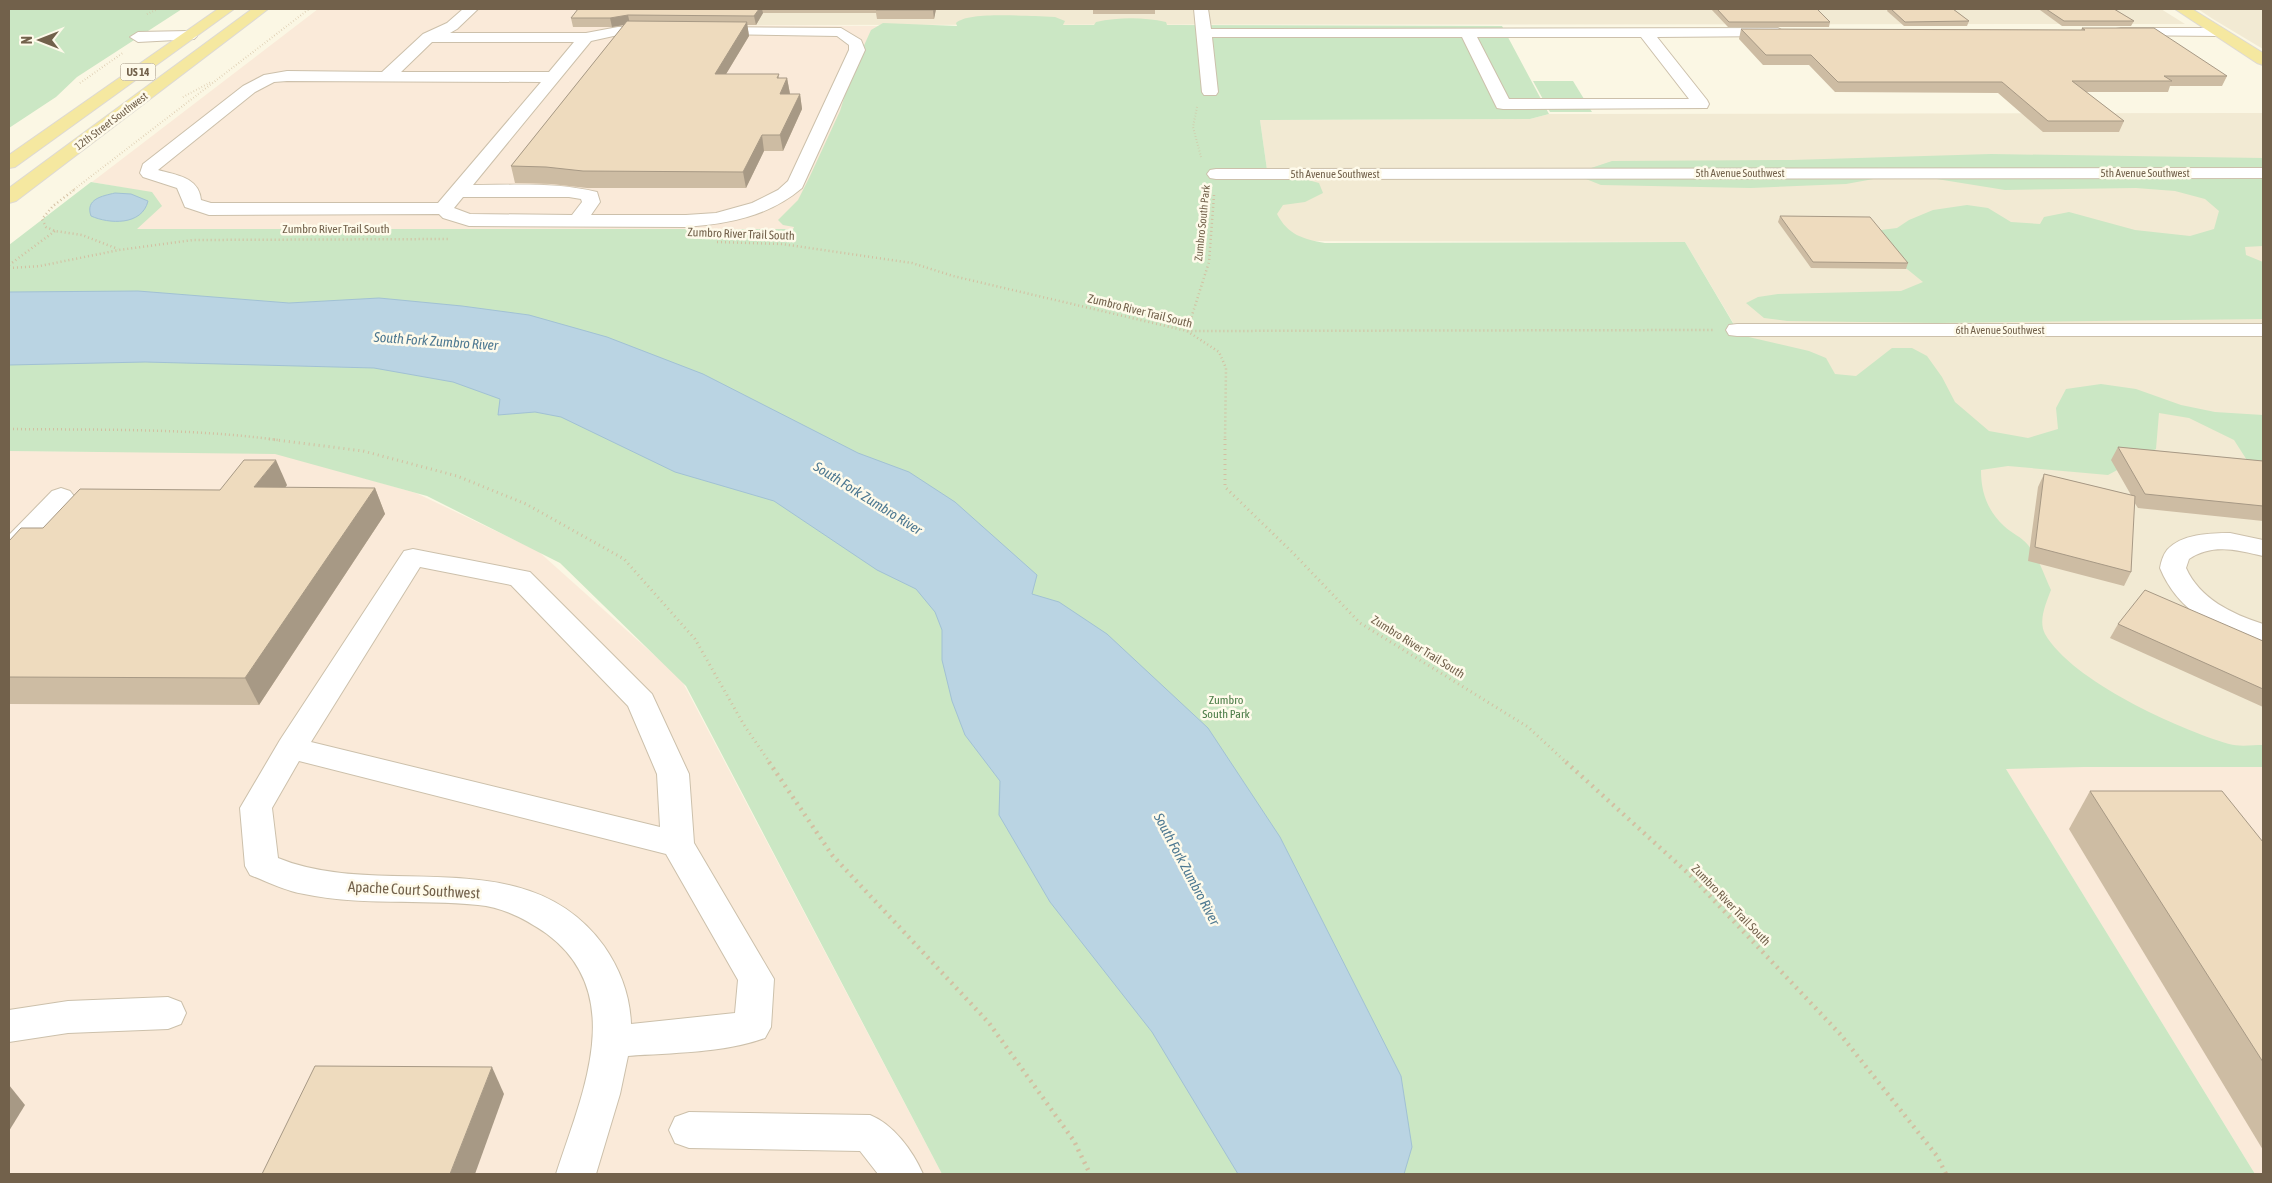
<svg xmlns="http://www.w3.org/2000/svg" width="2272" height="1183" viewBox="0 0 2272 1183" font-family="'Asap Condensed',sans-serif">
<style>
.residential{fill:#f2ead3}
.commercial{fill:#faead9}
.green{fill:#cbe7c4}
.water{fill:#bad4e3;stroke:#a1c1d4}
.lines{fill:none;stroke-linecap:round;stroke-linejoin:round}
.minor-casing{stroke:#ccc0ab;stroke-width:2}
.major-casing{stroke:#ddd9d4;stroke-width:2}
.path-far3{stroke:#d3bfa1;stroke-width:2;stroke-dasharray:0.5 2.5;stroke-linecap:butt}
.path-far2{stroke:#d3bfa1;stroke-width:2.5;stroke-dasharray:1 3;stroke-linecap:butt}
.path-far1{stroke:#d3bfa1;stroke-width:3;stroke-dasharray:1 4;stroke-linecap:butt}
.path{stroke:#d3bfa1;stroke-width:4.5;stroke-dasharray:2 5;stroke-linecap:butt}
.minor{fill:#fff;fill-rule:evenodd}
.major{fill:#f5e8a0;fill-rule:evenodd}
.wall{fill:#cdbca3}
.shaded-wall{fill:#a79985}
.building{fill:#eedbbe;stroke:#a79985}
.labels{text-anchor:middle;stroke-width:5;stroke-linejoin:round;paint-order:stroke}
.shield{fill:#fefaea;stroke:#9c8f7b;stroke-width:1}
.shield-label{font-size:11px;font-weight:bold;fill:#72614b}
.far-street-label{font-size:11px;fill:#72614b;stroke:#fefaea}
.street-label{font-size:12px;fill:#72614b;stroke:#fefaea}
.park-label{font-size:12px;fill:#4c7c47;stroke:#fefaea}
.water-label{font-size:14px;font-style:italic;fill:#4d7891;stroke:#fefaea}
.near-street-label{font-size:15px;fill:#72614b;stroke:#fefaea}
</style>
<rect width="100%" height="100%" fill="#fbf7e4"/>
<!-- residential -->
<g class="residential">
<polygon points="647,9 2161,9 2185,24 635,25"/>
<polygon points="2198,9 2263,9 2263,49 2213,19"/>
<polygon points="2263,113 2263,748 1993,748 1806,445 1685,242 1277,241 1260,120 1530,119 1549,114"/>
</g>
<!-- commercial -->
<g class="commercial">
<polygon points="318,9 647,9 635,25 879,26 793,229 136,229 152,193 92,182"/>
<polygon points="9,451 276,453 416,493 538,551 681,679 942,1174 9,1174"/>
<polygon points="1993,748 2263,748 2263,1174 2255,1174"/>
</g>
<!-- green -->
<g class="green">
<polygon points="9,9 182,9 77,77 56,97 9,128"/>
<path d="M 1035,16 L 1055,17 L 1065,21 L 1063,25 L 1094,25 L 1096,22 C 1119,17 1143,17 1166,22 L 1167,25 L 1502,26 L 1549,114 L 1530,119 L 1260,120 L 1268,177 L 1297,177 L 1319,183 L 1323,193 L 1305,202 L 1283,205 L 1277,214 C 1288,235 1303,239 1325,243 L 1685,242 L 1740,335 L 1809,351 L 1826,358 L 1835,374 L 1856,376 L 1892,348 L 1912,348 L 1927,356 L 1942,377 L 1955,402 L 1989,431 L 2028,438 L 2058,429 L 2056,408 L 2066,389 L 2101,384 L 2136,389 L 2181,405 L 2215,412 L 2263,415 L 2263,477 L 2252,468 L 2234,440 L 2189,418 L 2159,413 L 2156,449 L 2108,475 L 2008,466 L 1981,470 C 1981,492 1987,510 2004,526 C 2011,533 2022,537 2028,545 C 2039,558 2044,575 2051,590 C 2046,603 2038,621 2045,634 C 2072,681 2178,729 2229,744 C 2239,747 2253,745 2263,745 L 2263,767 L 2084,767 L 2006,769 L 2255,1174 L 942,1174 L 686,686 L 560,563 L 427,496 L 275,454 L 9,451 L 9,245 L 91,182 L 152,192 L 162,206 L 137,229 L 793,229 L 794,227 L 783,225 L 778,220 L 798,200 L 810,176 L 840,111 L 852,72 L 871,30 L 883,23 L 957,26 L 956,23 C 968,12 1017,16 1035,16 Z"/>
<polygon points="1533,81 1573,81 1592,112 1550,112"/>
<polygon points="1991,154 2263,158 2263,246 2245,247 2246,255 2263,262 2263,319 1937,323 1787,321 1764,318 1746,303 1758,297 1778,294 1901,291 1923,282 1907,269 1871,258 1865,232 1897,228 1909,220 1933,210 1967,205 1988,208 2011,222 2040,224 2044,217 2069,212 2135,230 2190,236 2214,229 2219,211 2205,199 2175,191 2136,188 2005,190 1918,176 1879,178 1846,184 1751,188 1601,185 1581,177 1591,168 1612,161 1791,160"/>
</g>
<!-- water -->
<g class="water">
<path d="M 115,193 L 131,194 L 148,201 C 142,226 109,224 91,216 C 85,199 102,196 115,193 Z"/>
<polygon points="138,291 289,303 379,298 462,306 529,315 607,337 703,374 858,453 909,472 955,502 1037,575 1032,594 1059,602 1107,634 1208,728 1280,837 1401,1076 1412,1147 1404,1174 1238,1174 1152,1032 1050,902 999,815 1000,781 965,735 952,701 942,660 942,630 935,612 916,589 877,570 774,501 675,472 561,417 535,412 498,415 500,399 453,382 374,368 145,362 9,365 9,292"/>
</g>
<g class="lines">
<!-- minor casing -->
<g class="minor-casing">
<g id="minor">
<path d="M 463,9 L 478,9 L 457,29 L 450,33 L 586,33 L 618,27 L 658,26 L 665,30 L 658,34 L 618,35 L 591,41 L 473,185 C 514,185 556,182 597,192 L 600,202 L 591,215 L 686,215 L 716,213 L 752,203 L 778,190 L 788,181 L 849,50 L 849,45 L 837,36 L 711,34 L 706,33 L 704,30 L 706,27 L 841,28 L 861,40 L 865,50 L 802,188 C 769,216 729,224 686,227 L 469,226 L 443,218 L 439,214 L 209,215 L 185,207 L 177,188 L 143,177 L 140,173 L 143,164 L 243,86 L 264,75 L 287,71 L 382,72 L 423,34 L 447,23 ZM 432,42 L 574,42 L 549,72 L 401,72 ZM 287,81 L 541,82 L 438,203 L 211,203 L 201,200 C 199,177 176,175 158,170 L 255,92 L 274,82 ZM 463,197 L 569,197 L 581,199 L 582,202 L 572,215 L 470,214 L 454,208 Z"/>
<path d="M 1194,9 L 1208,9 L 1211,29 L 1778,28 L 1785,32 L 1778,36 L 1657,37 L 1707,100 L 1709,104 L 1707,108 L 1503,109 L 1497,108 L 1495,104 L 1462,37 L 1212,37 L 1218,92 L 1216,95 L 1204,95 L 1202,92 ZM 1477,37 L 1641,37 L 1689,99 L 1509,99 Z"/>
<polygon points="2121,28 2218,28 2225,32 2218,36 2116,35 2114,32 2116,29"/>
<polygon points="189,31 197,36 194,39 138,42 130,37 138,32"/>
<polygon points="2263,168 2263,178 1216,179 1210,178 1207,174 1210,170 1216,169"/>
<polygon points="1737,324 2263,324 2263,336 1737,336 1729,335 1726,330 1729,325"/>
<polygon points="61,488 70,491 74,496 70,501 18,556 9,558 9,535 52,491"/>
<path d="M 2230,533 L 2263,540 L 2263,556 C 2238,550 2212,543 2189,559 L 2186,568 C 2200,599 2232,614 2263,624 L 2263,643 C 2219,633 2178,612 2160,568 C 2161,562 2163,555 2167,550 C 2181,534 2210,533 2230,533 Z"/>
<path d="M 413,549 L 530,572 L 652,694 L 689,774 L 694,843 L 774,979 L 771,1027 L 765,1038 C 725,1053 671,1053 628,1056 L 620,1094 L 596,1174 L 556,1174 C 581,1096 629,995 547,934 C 527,920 503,907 478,905 C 420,899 361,906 304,894 C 285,891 268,882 250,875 L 245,866 L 240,808 L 280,740 L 400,557 L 404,551 ZM 420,567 L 511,585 L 628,706 L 657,774 L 660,827 L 311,742 ZM 299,761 L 666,854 L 738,980 L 735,1013 L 631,1024 C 630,995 620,969 604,946 C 526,838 382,901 278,858 L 272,808 Z"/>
<polygon points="168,997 181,1002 186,1013 181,1024 168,1029 68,1033 9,1042 9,1010 68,1001"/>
<path d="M 689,1112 L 870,1115 C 893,1124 913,1151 923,1174 L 878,1174 L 860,1151 L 689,1148 L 675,1143 L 669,1130 L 675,1117 Z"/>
</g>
</g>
<!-- major casing -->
<g class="major-casing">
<g id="major">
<polygon points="218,9 234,9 15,167 9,168 9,155"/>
<polygon points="252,9 268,9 16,201 9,203 9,188"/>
<polygon points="2175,9 2192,9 2263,53 2263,65 2257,63"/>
</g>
</g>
<!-- path-far3 -->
<g class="path-far3">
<polyline points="147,14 158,9"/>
<polyline points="80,83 124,52"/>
<polyline points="183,97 211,82"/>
<polyline points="1197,107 1193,127 1201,157"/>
<polyline points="72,191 309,9"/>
</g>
<!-- path-far2 -->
<g class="path-far2">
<polyline points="74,190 53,206 42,219 46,227 55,231 82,235 118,249"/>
<polyline points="1214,195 1209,262 1187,331 1713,330"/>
<polyline points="717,242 782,244 912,263 953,276 1187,331 1219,352 1226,368 1225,440"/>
<polyline points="9,265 55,231"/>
<polyline points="9,268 40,266 119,250 193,240 448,239"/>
<path d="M 9,429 C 99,430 190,428 278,440"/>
</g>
<!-- path-far1 -->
<g class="path-far1">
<polyline points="269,439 363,451 457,476 526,504 624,559 695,639 744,725 770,763"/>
<polyline points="1225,439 1225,487 1293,553 1360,623 1528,727 1567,763"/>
</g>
<!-- path -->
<g class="path">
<polyline points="769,762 832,855 989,1023 1074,1141 1090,1174"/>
<polyline points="1566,762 1690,875 1840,1034 1937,1156 1946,1174"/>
</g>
<!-- minor -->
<use href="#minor" class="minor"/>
<!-- major -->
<use href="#major" class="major"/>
</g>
<!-- wall -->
<g class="wall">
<polygon points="578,9 936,9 934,19 877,19 876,13 763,13 756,25 747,25 749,36 726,74 779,74 779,78 787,78 790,94 800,94 802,109 783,151 764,151 746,188 587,188 551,184 515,183 511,166 624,25 612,27 573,27 571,18"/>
<rect x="1093" y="9" width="62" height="5"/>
<polygon points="1711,9 1817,9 1830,22 1829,27 1728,27"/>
<polygon points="1888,9 1953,9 1969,21 1967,26 1904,26 1887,11"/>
<polygon points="2041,9 2114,9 2134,21 2131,26 2062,26 2040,10"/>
<polygon points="2082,28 2227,76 2222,86 2170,86 2168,92 2086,92 2124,121 2119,132 2043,132 1998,93 1835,92 1809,65 1763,65 1739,39 1741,29 2081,30"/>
<polygon points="1780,216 1908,263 1906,269 1811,268 1778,222"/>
<polygon points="2118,447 2263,461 2263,521 2138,508 2134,502 2131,572 2124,586 2028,561 2038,487 2044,474 2131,495 2111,460"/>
<polygon points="287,485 285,488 375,488 385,514 259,705 9,704 9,541 43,528 220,490"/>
<polygon points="2118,624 2263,641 2263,707 2110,638"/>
<polygon points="2090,791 2263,842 2263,1150 2069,829"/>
</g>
<!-- shaded-wall -->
<g class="shaded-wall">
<polygon points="759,9 762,9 763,13 756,25 754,16"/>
<polygon points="934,9 936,9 934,19 933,10"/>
<polygon points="628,15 630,24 612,27 610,18"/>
<polygon points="747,22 749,36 717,89 715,74"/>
<polygon points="787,78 790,94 780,94"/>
<polygon points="800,94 802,109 783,151 780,135"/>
<polygon points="762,135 764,151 746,188 743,172"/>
<polygon points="276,460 287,485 266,513 254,487"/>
<polygon points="375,488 385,514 259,705 245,678"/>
<polygon points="492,1067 504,1094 475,1174 450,1174"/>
<polygon points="9,1085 25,1105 9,1131"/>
</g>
<!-- building -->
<g class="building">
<polygon points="578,9 759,9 754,16 628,15 610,18 571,18"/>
<polygon points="876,9 934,9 933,10 876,10"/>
<polygon points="1717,9 1817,9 1830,22 1729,22"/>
<polygon points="1891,9 1953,9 1969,21 1905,22"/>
<polygon points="2046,9 2114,9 2134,21 2064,21"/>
<polygon points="627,21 747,22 715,74 779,74 777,78 787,78 780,94 800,94 780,135 762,135 743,172 583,171 546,167 511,166"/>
<polygon points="2082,28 2154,28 2227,76 2164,76 2172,81 2072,81 2124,121 2048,121 2002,82 1838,82 1811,55 1766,55 1741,29 2085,30"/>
<polygon points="1780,216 1870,217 1908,263 1813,262"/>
<polygon points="2118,447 2263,461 2263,506 2145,494"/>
<polygon points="244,460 276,460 254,487 375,488 245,678 9,677 9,541 21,528 43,528 80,489 220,490"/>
<polygon points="2044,474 2135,496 2131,572 2035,547"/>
<polygon points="2145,590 2263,641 2263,689 2118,624"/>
<polygon points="2090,791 2222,791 2263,842 2263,1062"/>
<polygon points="315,1066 492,1067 450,1174 262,1174"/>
</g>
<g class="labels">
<!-- shield labels -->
<rect class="shield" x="120.5" y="63.5" width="35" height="17" rx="4"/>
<g class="shield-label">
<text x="138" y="76">US 14</text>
</g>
<!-- far-street labels -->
<g class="far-street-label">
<text transform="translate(111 121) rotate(-37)" y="4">12th Street Southwest</text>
<text x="1740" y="177">5th Avenue Southwest</text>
<text x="2145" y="177">5th Avenue Southwest</text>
<text x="1335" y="178">5th Avenue Southwest</text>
<text transform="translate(1202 223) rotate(-84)" y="4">Zumbro South Park</text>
<text x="2000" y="334">6th Avenue Southwest</text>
</g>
<!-- street labels -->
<g class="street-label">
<text x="336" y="233">Zumbro River Trail South</text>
<text transform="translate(741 234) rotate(2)" y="4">Zumbro River Trail South</text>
<text transform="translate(1140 311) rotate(14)" y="4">Zumbro River Trail South</text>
<text transform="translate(1418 647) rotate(32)" y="4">Zumbro River Trail South</text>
<text transform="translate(1731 905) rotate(46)" y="4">Zumbro River Trail South</text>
</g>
<!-- park labels -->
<g class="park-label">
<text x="1226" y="704">Zumbro<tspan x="1226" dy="14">South Park</tspan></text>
</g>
<!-- water labels -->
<g class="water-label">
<text transform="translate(436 341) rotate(4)" y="5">South Fork Zumbro River</text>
<text transform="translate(868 498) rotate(32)" y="5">South Fork Zumbro River</text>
<text transform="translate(1187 869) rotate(62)" y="5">South Fork Zumbro River</text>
</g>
<!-- near-street labels -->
<g class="near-street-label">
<text transform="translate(414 890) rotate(3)" y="5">Apache Court Southwest</text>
</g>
</g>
<!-- border -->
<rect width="2272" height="1183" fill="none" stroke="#72614b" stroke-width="20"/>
<!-- north arrow -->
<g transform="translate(40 40) rotate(270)" stroke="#fefaea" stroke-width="4" paint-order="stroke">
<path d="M0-4L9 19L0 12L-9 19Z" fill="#72614b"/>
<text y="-8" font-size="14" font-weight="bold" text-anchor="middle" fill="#72614b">N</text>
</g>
</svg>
